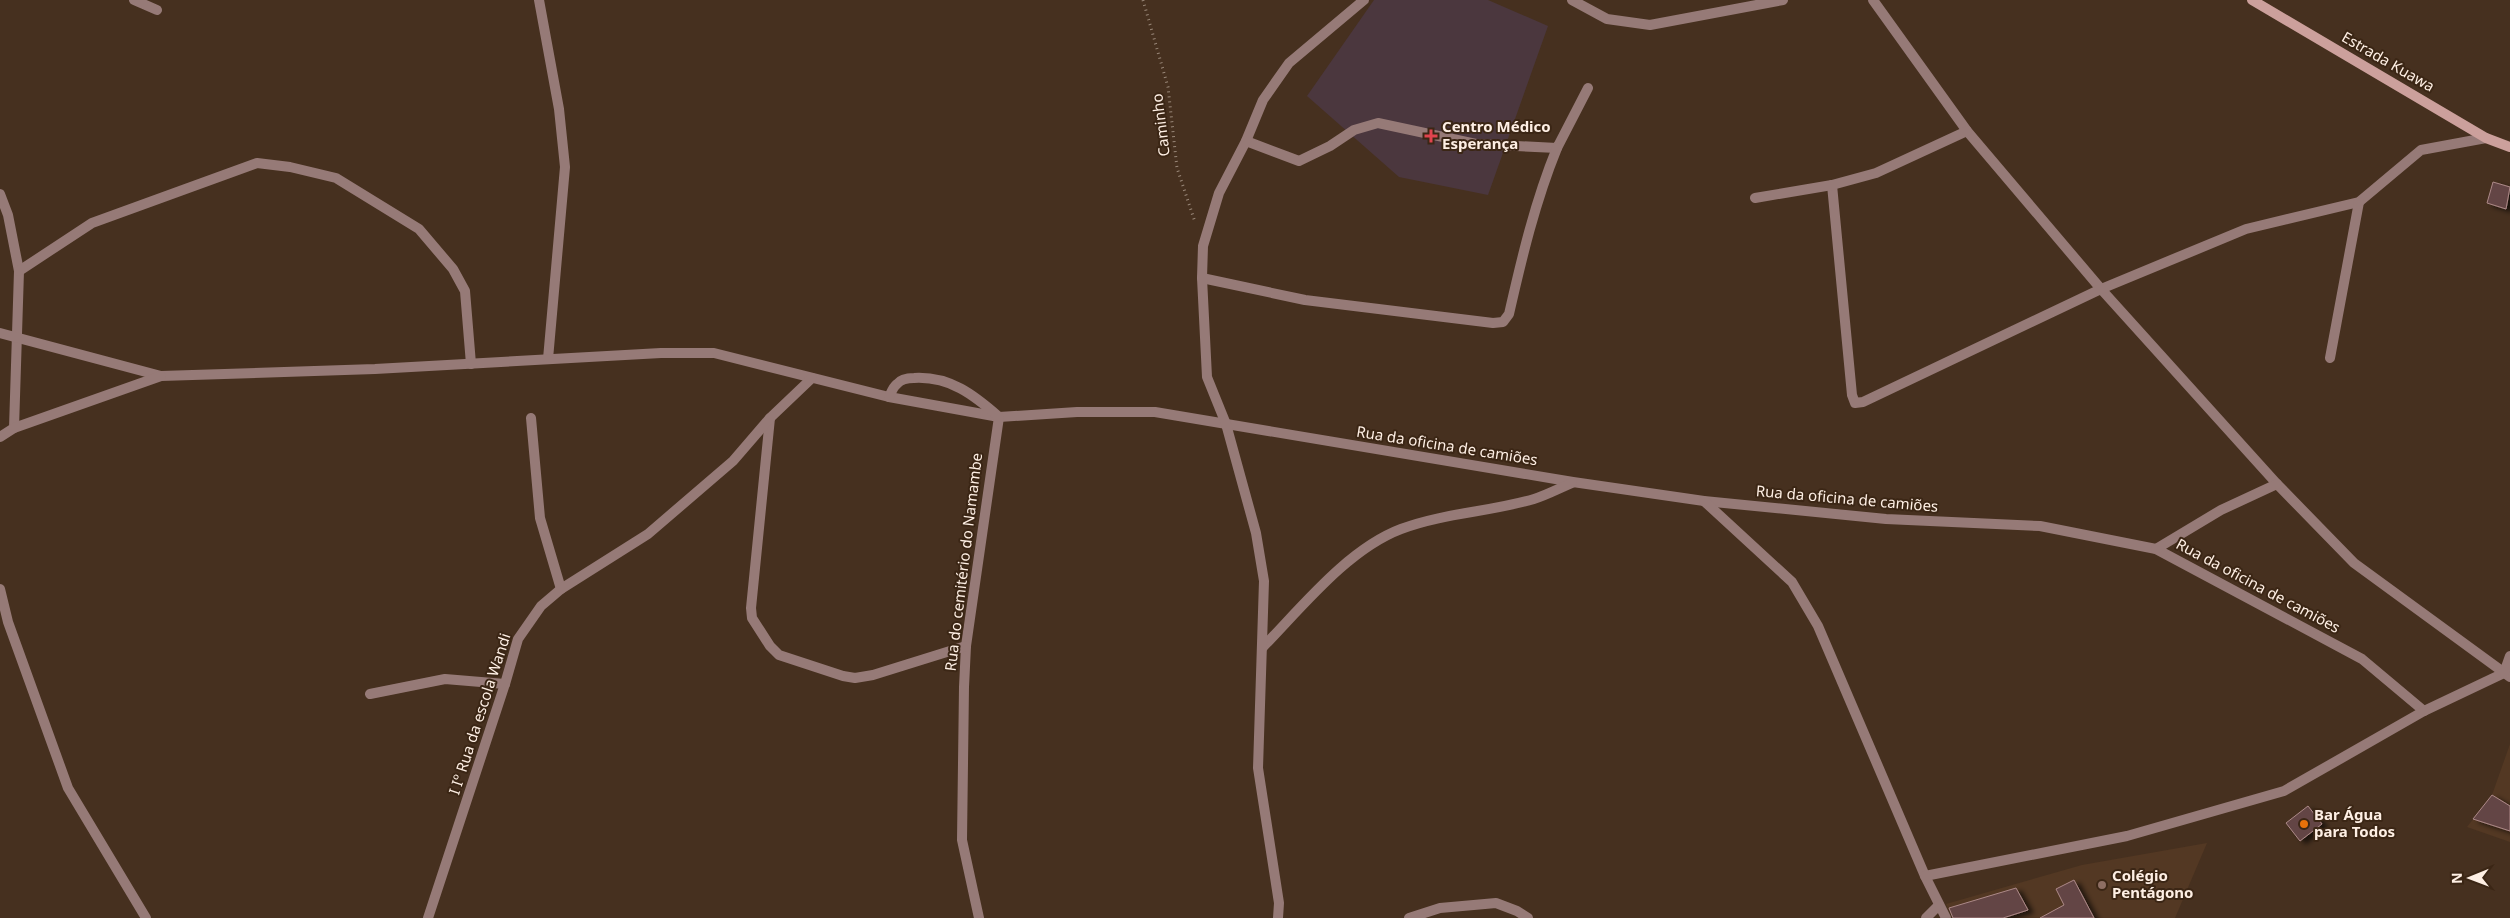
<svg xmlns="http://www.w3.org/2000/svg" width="2510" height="918" viewBox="0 0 2510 918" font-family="'Noto Sans',sans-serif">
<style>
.built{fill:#533823}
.medical{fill:#4b373e}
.building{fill:#644544;stroke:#ac8988;filter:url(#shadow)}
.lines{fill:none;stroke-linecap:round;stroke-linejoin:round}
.path{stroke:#998778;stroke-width:3;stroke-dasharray:1 4;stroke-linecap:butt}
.street{stroke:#967a77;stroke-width:10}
.secondary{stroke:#cca09c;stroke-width:10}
.health-dot{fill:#e0444e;stroke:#3b2615;stroke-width:2}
.food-dot{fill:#e8710a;stroke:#3b2615;stroke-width:2}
.education-dot{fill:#8d6e63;stroke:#3b2615;stroke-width:2}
.labels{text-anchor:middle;stroke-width:4;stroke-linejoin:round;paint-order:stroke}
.street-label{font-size:15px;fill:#feefe4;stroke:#3b2615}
.poi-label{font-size:15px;font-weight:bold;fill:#feefe4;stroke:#3b2615;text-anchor:start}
</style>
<defs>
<filter id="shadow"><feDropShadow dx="5.5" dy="3" stdDeviation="2.5" flood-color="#0009"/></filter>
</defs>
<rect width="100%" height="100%" fill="#46301f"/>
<!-- built -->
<g class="built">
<polygon points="2510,744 2510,842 2467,827 2492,795"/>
<polygon points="2207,843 2175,918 1953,918 1946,904 2082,865"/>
</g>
<!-- medical -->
<polygon class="medical" points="1374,0 1488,0 1548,26 1488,195 1399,177 1307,96"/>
<!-- building -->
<g class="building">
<polygon points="2493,182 2510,187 2506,209 2487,203"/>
<polygon points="2492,795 2510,806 2510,831 2473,819"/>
<polygon points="2308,806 2322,824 2300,841 2286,823"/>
<polygon points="2074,880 2094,918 2040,918 2064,905 2056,889"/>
<polygon points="2016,888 2028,910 2003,918 1953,918 1949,908"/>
</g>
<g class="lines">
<!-- path -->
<polyline class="path" points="1143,0 1168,87 1177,168 1195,222"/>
<!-- street -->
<g class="street">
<polyline points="134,0 157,10"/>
<polyline points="539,0 559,109 565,167 548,359"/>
<polyline points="1572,0 1607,19 1650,25 1783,0"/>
<polyline points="1873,0 1967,131 2101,289 2277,484 2354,563 2510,677"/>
<polyline points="1246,141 1299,161 1330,146 1354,130 1378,123 1476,144 1557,148 1588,88"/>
<polyline points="1832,185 1852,395 1855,403 1863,402 2101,289 2246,229 2359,202 2421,150 2486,138"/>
<polyline points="0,194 8,215 19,271 14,428"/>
<polyline points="1755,198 1832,185 1876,173 1967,131"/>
<polyline points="19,271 92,223 257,163 290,167 336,178 419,229 453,269 465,291 471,364"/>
<path d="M 1202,278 L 1305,300 L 1493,323 L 1503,322 L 1509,314 C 1522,257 1535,202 1557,148"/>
<polyline points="0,333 161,376 375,369 661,353 714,353 889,397 999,417 1077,412 1155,412 1573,482 1704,501 1886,519 2040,526 2156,549 2362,659 2424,711"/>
<polyline points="2330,358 2359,202"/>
<path d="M 889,397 C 891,393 893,387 897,384 C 901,379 909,378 914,378 C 950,376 974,395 999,417 L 966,646 L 964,687 L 962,840 L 979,918"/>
<polyline points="531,418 540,518 561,589"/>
<polyline points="770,418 751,608 752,618 770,646 779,655 843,676 855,678 873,675 966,646"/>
<polyline points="0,437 14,428 161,376"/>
<polyline points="1704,501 1792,582 1818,626 1925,876 1946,918"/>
<polyline points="2156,549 2221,510 2277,484"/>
<polyline points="0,589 8,622 68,788 146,918"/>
<path d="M 1263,647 C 1302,607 1348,549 1401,529 C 1443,513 1490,512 1534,499 C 1547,495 1560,488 1572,483"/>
<polyline points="370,694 445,679 505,684"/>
<polyline points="1925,876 2127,836 2284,791 2424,711 2504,673 2510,656"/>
<polyline points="428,918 505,684 518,639 541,606 561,589 648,534 733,461 770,418 812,378"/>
<polyline points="1278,918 1279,903 1258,768 1264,581 1256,533 1226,424 1207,377 1202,278 1203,246 1219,193 1246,141 1263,100 1289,63 1364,0"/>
<polyline points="1409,918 1440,908 1496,903 1517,911 1528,918"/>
<polyline points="1926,918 1939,905"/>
</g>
<!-- secondary -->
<polyline class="secondary" points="2252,0 2486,138 2510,147"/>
</g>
<!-- markers -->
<path class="health-dot" d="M1428.5 128.5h5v5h5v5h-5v5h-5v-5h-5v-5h5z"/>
<circle class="food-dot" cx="2304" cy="824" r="5"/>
<circle class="education-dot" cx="2102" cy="885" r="5"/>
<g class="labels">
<!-- street labels -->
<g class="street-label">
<text transform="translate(2388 62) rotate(30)" y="5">Estrada Kuawa</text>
<text transform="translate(1161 125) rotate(-97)" y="5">Caminho</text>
<text transform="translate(1447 446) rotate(9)" y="5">Rua da oficina de camiões</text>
<text transform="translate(1847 499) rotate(5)" y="5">Rua da oficina de camiões</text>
<text transform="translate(964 562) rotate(-83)" y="5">Rua do cemitério do Namambe</text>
<text transform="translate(2258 586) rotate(28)" y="5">Rua da oficina de camiões</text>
<text transform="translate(480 714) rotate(-72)" y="5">I Iº Rua da escola Wandi</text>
</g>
<!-- poi labels -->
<g class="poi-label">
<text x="1442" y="132">Centro Médico<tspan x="1442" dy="17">Esperança</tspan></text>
<text x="2314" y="820">Bar Água<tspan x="2314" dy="17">para Todos</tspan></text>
<text x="2112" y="881">Colégio<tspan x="2112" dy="17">Pentágono</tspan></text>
</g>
</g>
<!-- north arrow -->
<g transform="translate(2470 878) rotate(269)" stroke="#3b2615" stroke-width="4" paint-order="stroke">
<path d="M0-4L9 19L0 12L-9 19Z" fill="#feefe4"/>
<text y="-8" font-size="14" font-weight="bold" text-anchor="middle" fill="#feefe4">N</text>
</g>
</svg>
